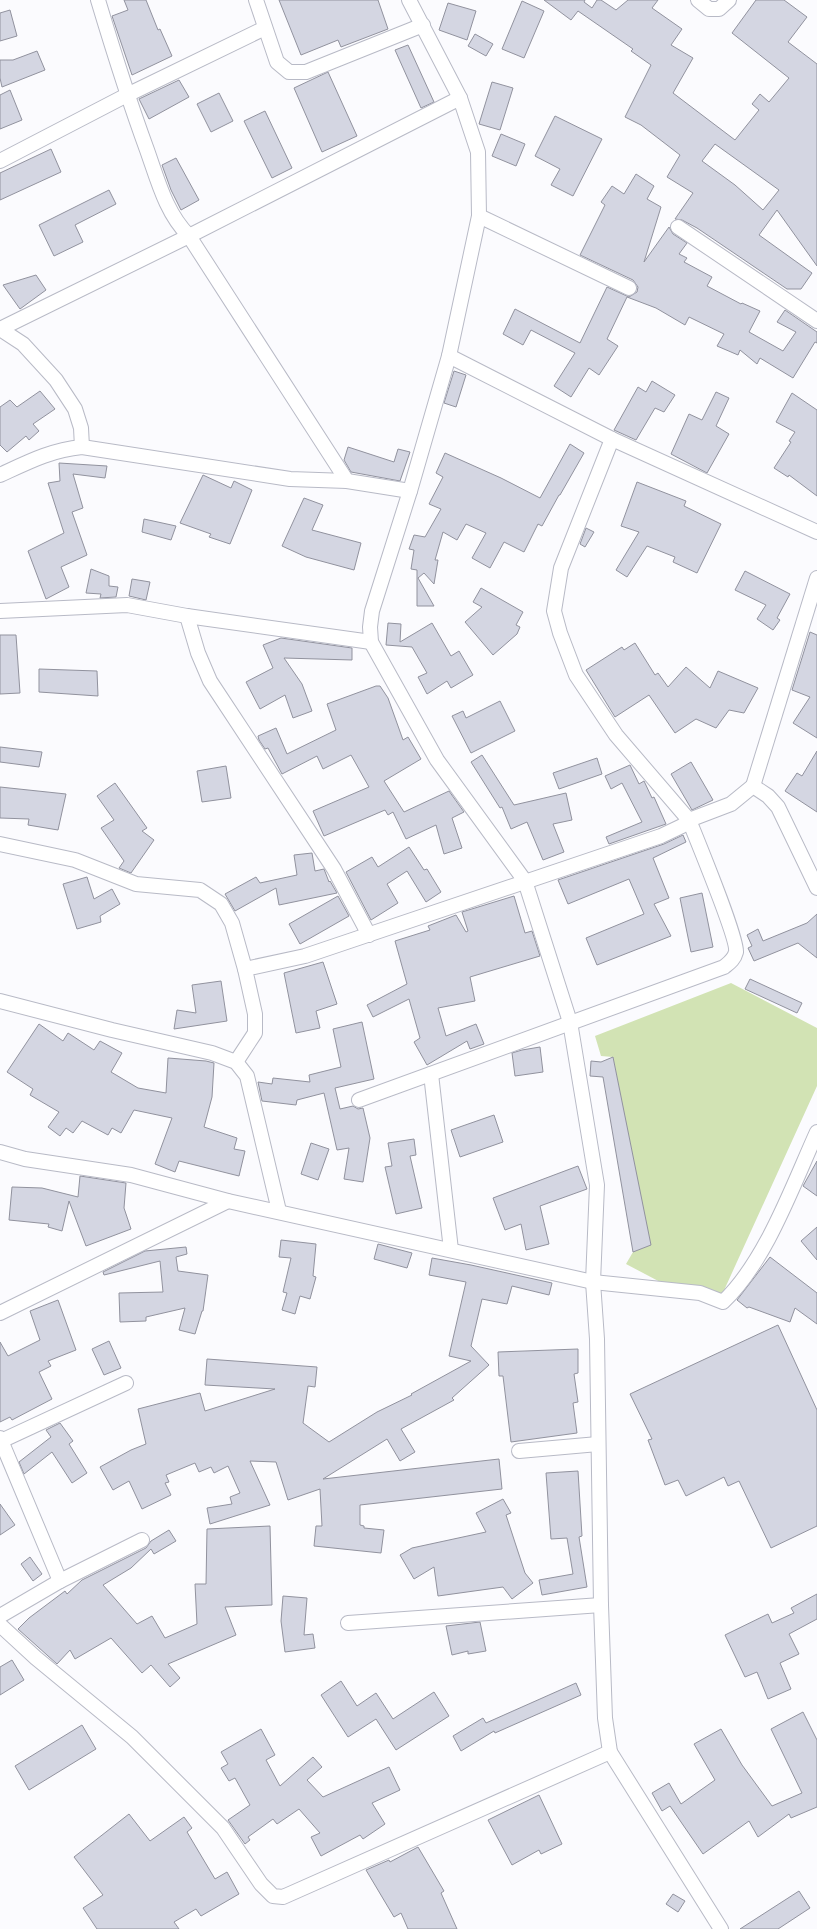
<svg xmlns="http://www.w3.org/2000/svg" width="817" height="1929" viewBox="0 0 817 1929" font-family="Jost,sans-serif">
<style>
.green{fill:#d2e3b4}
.building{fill:#d4d6e2;stroke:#91929e;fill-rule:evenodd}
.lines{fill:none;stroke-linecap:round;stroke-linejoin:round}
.minor-casing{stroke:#b8bac6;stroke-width:16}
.minor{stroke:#fff;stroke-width:14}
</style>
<rect width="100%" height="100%" fill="#fbfbfe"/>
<!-- green -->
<polygon class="green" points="731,983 817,1028 817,1086 721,1297 664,1284 626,1264 633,1252 650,1245 613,1057 601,1056 595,1036"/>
<!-- building -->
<g class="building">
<polygon points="124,0 146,0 158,30 160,29 172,56 132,75 112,16 128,10"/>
<polygon points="279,0 378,0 388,29 341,47 338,40 301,55"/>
<path d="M 544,0 L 585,0 L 584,2 L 592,8 L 597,0 L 601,0 L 616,10 L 628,0 L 658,0 L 652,8 L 682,29 L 671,45 L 693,58 L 673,93 L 735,140 L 759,110 L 752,104 L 760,94 L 769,102 L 789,78 L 732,33 L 756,0 L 784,0 L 807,17 L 788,42 L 817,64 L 817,266 L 777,210 L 759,235 L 812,273 L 801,289 L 787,289 L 697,228 L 682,220 L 675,219 L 693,193 L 667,177 L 680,155 L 641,125 L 625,117 L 651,65 L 631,51 L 633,49 L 578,11 L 571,20 ZM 715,144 L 779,190 L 763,210 L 735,185 L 702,161 Z"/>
<polygon points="522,1 544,11 524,58 502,49"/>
<polygon points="448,3 476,11 467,40 439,30"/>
<polygon points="10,10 17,36 0,41 0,13"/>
<polygon points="475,34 493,44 486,56 468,46"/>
<polygon points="408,45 434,102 421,108 395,50"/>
<polygon points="37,51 45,70 2,87 0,78 0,60 13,60"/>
<polygon points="328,72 357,136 322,152 294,88"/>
<polygon points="179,80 189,97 149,119 139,99"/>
<polygon points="492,82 513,88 500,130 479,124"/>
<polygon points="10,90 22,120 0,129 0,95"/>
<polygon points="219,93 233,121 211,132 197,104"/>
<polygon points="265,111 292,168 272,178 244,121"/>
<polygon points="555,116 602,139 573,196 551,185 560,169 535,156"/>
<polygon points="501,134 525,144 516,166 492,156"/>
<polygon points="51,149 61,172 0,200 0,173"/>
<polygon points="176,158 199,200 181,210 171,190 162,165"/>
<polygon points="636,174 654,186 647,199 661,207 644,262 669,227 673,234 687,243 679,254 687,258 684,262 712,277 707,286 741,304 742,303 760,311 749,332 783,351 796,332 777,322 785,310 817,332 817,343 815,342 793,378 760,358 757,364 740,350 738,355 717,346 724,334 689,317 685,325 656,308 627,297 607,339 618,346 599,375 589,368 571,397 554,386 575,353 531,330 523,345 503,334 515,309 580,343 607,287 629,297 637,292 638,287 633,280 580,255 605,205 601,202 612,186 624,194"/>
<polygon points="109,190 116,204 75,225 83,242 54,256 39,225"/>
<polygon points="36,275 46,290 20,309 3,285"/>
<polygon points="454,371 466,375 456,407 444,403"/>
<polygon points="652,381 675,395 664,412 655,408 636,440 614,430 638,387 646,392"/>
<polygon points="40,391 55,409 33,424 39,431 29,440 26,436 7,452 0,445 0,407 10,400 17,407"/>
<polygon points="716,392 729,398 716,426 729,434 707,473 671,454 689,414 702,420"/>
<polygon points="792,393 817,410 817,496 789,475 788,477 774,468 791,442 789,441 795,432 776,422"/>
<polygon points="570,444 584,453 560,495 559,495 542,526 538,524 524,552 504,542 490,568 472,558 486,533 466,524 457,540 443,532 435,560 438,560 434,584 424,573 418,578 434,606 417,606 417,570 411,569 414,550 409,549 414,535 425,537 441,509 429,504 443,477 436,473 445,453 501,478 540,498"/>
<polygon points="348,447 394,462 398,449 410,452 400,481 351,472 344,460"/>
<polygon points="59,463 107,466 105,478 73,474 83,508 72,512 87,555 61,567 69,587 46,599 28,551 64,533 48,483 60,481"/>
<polygon points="203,475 231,488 234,481 252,490 230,544 209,537 211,534 180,523"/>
<polygon points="637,482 686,501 684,506 721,524 697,573 673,562 675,557 647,546 627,577 616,570 639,532 621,526"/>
<polygon points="304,498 323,505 312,530 361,543 354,570 306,557 282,546"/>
<polygon points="144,519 176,526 171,540 142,532"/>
<polygon points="586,528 594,532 585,547 580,544"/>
<polygon points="91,569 109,576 109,586 118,587 116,597 100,598 101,594 86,593"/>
<polygon points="745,571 790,594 777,618 780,620 773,630 757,619 766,605 735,590"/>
<polygon points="132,579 150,582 146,600 129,596"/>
<polygon points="481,588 523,612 516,625 520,627 517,634 493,655 465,622 482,607 473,602"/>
<polygon points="388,623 401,624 400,642 432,623 451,656 459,651 473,675 451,688 447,681 427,694 418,677 427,673 412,647 386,645"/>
<polygon points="810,632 817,635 817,738 793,723 810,697 792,690"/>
<polygon points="0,635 16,635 20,693 0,694"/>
<polygon points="281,638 352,648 352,660 284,658 302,684 312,711 293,718 285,695 260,709 246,682 273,668 263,645"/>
<polygon points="635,643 655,675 658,673 668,687 686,667 710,688 718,671 758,688 744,713 729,710 716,728 696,719 675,733 649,695 615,717 586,670 622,647 624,650"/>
<polygon points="39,669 97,671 98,696 39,692"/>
<polygon points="376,686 380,686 388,698 403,740 408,737 421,759 384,781 404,812 449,791 464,812 452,818 462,848 444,854 436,825 406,839 393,812 388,815 385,810 324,836 313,811 369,787 351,755 323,769 317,756 282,774 268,748 265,749 259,740 258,736 276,728 287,754 336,730 327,704"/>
<polygon points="500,701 515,731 471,753 452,716 463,711 466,718"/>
<polygon points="0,747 42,752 39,767 0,762"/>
<polygon points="817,751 817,812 785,791 797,773 802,776"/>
<polygon points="482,755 514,805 566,793 572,820 553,824 564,852 543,860 527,822 511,829 502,807 500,808 471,762"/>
<polygon points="597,758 602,774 559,789 553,773"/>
<polygon points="691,762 713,800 692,810 671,774"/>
<polygon points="630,765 639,784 644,781 652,798 654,797 666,824 609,844 606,837 642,822 622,783 611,789 605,776"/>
<polygon points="226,766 231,798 202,802 197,771"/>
<polygon points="115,783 147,828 142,831 154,840 131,873 119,868 124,861 101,828 114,820 97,796"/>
<polygon points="0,787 66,794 58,830 28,825 29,819 0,818"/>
<polygon points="683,835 686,842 653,858 669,898 654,904 671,936 597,965 586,938 644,914 629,879 568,904 558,880 664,844"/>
<polygon points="409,847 424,870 427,869 441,892 426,902 407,871 387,884 398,903 371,920 346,872 372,857 378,867"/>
<polygon points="312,853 315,871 324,869 329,882 330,881 337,893 279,905 276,888 235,911 225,894 256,877 260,883 297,875 294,855"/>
<polygon points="87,877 94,899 112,889 120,904 100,916 101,922 77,929 63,884"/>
<polygon points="702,893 713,947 691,952 680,898"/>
<polygon points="338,896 349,916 300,944 289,924"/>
<polygon points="514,896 525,933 532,931 540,956 470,977 475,1001 438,1008 446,1036 476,1024 484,1044 470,1049 467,1041 427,1065 414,1042 420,1038 409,999 373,1017 367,1005 407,984 395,941 430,930 428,926 456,915 466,932 468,931 462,912"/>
<polygon points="817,914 817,958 798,943 754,961 748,948 752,946 747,935 758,929 763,941 807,923"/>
<polygon points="323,962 337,1004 316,1011 320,1028 296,1033 284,973"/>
<polygon points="750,979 802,1003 797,1013 745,989"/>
<polygon points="221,981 227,1021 174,1029 177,1010 196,1013 192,985"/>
<polygon points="362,1022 374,1079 335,1088 340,1109 353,1106 358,1109 363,1108 370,1138 363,1182 344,1179 349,1148 337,1150 324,1093 297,1100 296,1105 262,1101 258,1082 272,1084 273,1078 310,1082 309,1075 341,1067 333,1029"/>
<polygon points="39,1024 63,1041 68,1033 94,1050 100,1041 122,1053 111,1072 138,1088 166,1093 168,1058 206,1061 214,1063 212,1097 204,1127 237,1138 234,1149 245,1151 239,1176 179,1161 175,1172 155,1164 172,1118 134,1110 121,1133 112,1128 108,1135 82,1121 73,1133 66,1128 60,1136 48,1127 59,1112 30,1095 33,1089 7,1072"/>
<polygon points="540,1047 543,1072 515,1076 512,1053 522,1050"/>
<polygon points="613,1057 651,1245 633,1252 603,1077 590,1076 591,1061 601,1062"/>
<polygon points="494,1115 503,1142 460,1157 451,1130"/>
<polygon points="414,1139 416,1155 410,1156 422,1208 396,1214 385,1167 392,1166 388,1143"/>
<polygon points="311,1143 329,1149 318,1180 301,1174"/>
<polygon points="817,1161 817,1196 803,1186"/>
<polygon points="578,1166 587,1189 540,1206 549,1244 526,1250 521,1224 505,1230 493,1198"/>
<polygon points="80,1176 126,1183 124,1208 131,1229 86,1246 69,1201 62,1231 48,1227 49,1224 9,1220 12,1187 42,1188 78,1197"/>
<polygon points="817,1227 817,1260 801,1241"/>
<polygon points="281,1240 316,1244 313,1276 316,1277 310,1299 300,1296 295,1314 282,1310 287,1293 283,1292 291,1258 279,1257"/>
<polygon points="378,1244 412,1253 407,1268 374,1259"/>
<polygon points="186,1247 187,1254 176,1257 178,1271 208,1275 203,1311 202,1311 195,1334 179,1330 185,1308 146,1317 146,1321 120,1322 119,1293 163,1292 160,1261 104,1275 103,1272 145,1251"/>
<polygon points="770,1257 817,1293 817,1324 795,1308 790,1322 749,1307 747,1308 737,1300"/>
<polygon points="432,1258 471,1265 552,1283 549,1295 512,1286 507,1304 482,1299 471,1346 489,1365 452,1398 454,1400 401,1429 415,1452 400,1461 387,1439 323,1479 499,1459 502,1489 360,1505 360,1525 364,1526 364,1528 384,1530 381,1553 314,1546 316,1526 322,1526 320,1489 288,1500 276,1462 250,1461 270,1505 210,1524 207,1508 232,1504 230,1497 240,1493 228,1466 214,1473 211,1467 199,1472 195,1463 166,1475 169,1482 165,1483 171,1495 142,1509 129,1481 113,1490 100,1467 131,1450 146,1444 138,1409 200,1393 205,1411 275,1389 205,1385 207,1359 317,1367 315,1387 308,1386 303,1423 329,1442 377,1412 412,1395 411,1394 471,1361 449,1356 466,1282 429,1275"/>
<polygon points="58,1300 76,1350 48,1361 51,1366 39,1372 52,1399 12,1420 10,1417 0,1422 0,1342 8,1356 40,1340 30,1311"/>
<polygon points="778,1325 817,1410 817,1526 771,1548 739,1481 728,1486 724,1477 686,1496 678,1480 665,1485 648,1440 652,1439 630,1394"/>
<polygon points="109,1341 121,1368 104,1375 92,1349"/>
<polygon points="578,1349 578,1373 574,1374 578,1402 573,1403 577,1433 511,1442 503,1376 499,1376 498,1352"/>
<polygon points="60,1423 73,1441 69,1444 87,1473 72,1483 52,1452 24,1474 19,1462 51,1437 46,1430"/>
<polygon points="578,1471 582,1536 579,1537 587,1587 542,1595 539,1580 573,1574 567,1538 551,1539 546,1473"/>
<polygon points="503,1499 511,1513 506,1515 525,1573 533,1583 512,1599 503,1587 438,1596 434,1567 414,1579 400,1555 412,1548 486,1532 476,1513"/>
<polygon points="0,1504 15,1525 0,1535"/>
<polygon points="270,1526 272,1605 225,1607 236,1635 168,1664 180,1678 170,1687 151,1665 142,1673 111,1638 75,1659 70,1650 57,1664 18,1629 29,1618 65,1591 67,1594 82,1580 146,1548 151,1541 169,1530 176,1541 154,1554 151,1549 131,1568 103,1585 137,1624 152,1616 165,1638 197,1624 195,1584 206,1584 207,1529"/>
<polygon points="30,1557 42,1574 33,1581 21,1564"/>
<polygon points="817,1594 817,1619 789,1634 799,1654 780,1663 791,1689 768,1699 757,1672 745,1677 725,1635 768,1614 772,1623 794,1613 791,1608"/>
<polygon points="283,1596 307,1598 304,1635 313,1634 315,1648 285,1652 281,1621"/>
<polygon points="480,1622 486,1651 468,1654 468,1651 452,1655 446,1626"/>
<polygon points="12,1660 24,1680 0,1695 0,1667"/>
<polygon points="341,1681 357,1706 376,1693 393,1719 434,1692 449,1716 396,1750 376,1719 348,1737 321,1695"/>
<polygon points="576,1683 581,1695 495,1733 494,1731 461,1751 453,1736 483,1718 486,1723"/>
<polygon points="803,1712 817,1740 817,1807 791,1818 789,1814 758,1837 749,1821 703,1854 670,1806 662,1811 652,1793 669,1783 681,1804 715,1780 694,1744 721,1729 742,1765 772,1806 802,1793 771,1729"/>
<polygon points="82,1725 96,1749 29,1790 15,1766"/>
<polygon points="261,1729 275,1755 266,1760 280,1786 313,1757 322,1767 307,1780 323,1797 389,1767 400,1790 372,1803 385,1824 363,1839 360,1835 321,1856 311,1837 320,1833 299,1809 277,1824 273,1819 248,1837 250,1840 245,1844 228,1820 250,1805 235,1778 229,1781 221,1768 228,1764 221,1752"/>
<polygon points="539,1795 562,1844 541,1854 539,1850 512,1865 488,1820"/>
<polygon points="129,1814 150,1841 184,1817 192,1828 187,1832 215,1879 227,1872 239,1894 201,1916 196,1909 174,1922 179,1929 97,1929 83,1908 103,1895 74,1857"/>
<polygon points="418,1847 444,1891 441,1893 457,1929 408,1929 401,1913 394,1917 366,1870 389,1860 390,1862"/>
<polygon points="799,1891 810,1908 778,1929 740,1929"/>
<polygon points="673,1894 685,1901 678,1912 666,1904"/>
</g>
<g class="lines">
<!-- minor casing -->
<g class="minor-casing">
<g id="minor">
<path d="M 98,0 C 113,50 129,101 147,150 C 158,181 166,213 189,236 L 347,481"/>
<polyline points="256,0 277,62 289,72 306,72 423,25"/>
<polyline points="409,0 460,98 478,152 479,216 449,356 410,491 372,611 370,627 371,642 437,760 525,881 570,1022 597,1185 593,1282 597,1339 601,1605 605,1718 610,1752 721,1929"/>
<polyline points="698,0 709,9 719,9 729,0"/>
<polyline points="0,161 127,95 265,28"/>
<polyline points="479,216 629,288"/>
<polyline points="678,227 817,321"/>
<polyline points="0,329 189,236 460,98"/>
<polyline points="0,329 23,344 56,380 75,409 81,428 82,447"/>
<polyline points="449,356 612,439 817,532"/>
<path d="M 0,475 C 28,462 51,450 82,447 L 290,479 L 347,481 L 410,491"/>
<polyline points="0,611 127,605 187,616 371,642"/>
<polyline points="187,616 198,653 210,681 334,869 369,935"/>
<polyline points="753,786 817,578"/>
<polyline points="0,844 75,860 136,884 200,890 221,904 232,923 245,969"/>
<polyline points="0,1001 112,1030 212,1053 236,1062 247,1076 279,1211"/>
<polyline points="236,1062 255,1033 255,1014 245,969 305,956 661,836 682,826 689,820 616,735 576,675 560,633 554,611 561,568 612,439"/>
<polyline points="431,1074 451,1250"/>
<path d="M 359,1100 L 724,967 C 729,963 734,960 736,952 C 738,939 697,840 689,820 L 731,804 L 753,786 L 768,796 L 778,807 L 817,888"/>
<path d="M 0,1152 L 25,1159 L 131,1175 L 228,1201 L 593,1282 L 700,1293 L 723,1302 C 766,1261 792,1187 817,1132"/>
<polyline points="0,1313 228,1201"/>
<polyline points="0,1438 60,1581"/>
<polyline points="1,1441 126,1383"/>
<polyline points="519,1451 598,1444"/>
<polyline points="0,1616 60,1581 142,1540"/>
<polyline points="348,1623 601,1605"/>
<polyline points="0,1625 36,1658 132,1737 223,1828 261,1884 273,1896 283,1897 610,1752"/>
</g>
</g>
<!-- minor -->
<use href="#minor" class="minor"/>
</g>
</svg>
